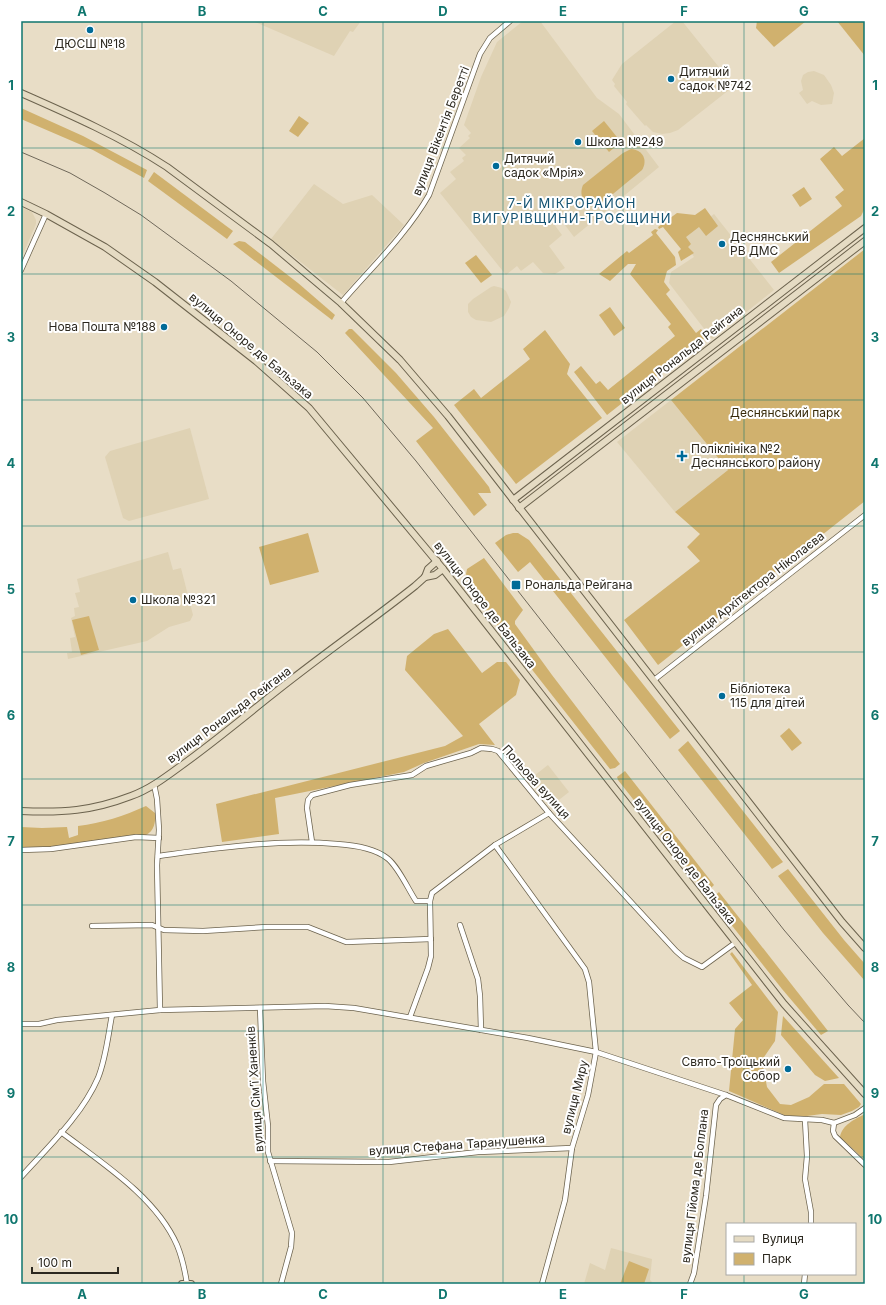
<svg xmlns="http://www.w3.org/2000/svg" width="886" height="1305" viewBox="0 0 886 1305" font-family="Inter,sans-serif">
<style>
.built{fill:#dfd2b4}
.green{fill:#d0b16e}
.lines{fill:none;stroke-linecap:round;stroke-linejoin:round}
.street-casing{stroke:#6c634e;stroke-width:6}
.secondary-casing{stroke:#6c634e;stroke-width:8}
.street{stroke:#fff;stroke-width:4.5}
.secondary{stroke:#e5dbc3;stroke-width:6}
.tram{stroke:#6f685a;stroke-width:1}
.grid{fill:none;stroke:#0f766e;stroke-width:1;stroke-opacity:0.55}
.poi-dot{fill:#006b98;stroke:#fff;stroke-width:1.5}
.labels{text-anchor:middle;stroke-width:4;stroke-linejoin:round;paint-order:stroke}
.poi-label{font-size:12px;fill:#2b271e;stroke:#fff;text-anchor:start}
.street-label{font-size:12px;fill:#2b271e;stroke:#fff}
.park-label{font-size:12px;fill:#372a09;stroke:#fff}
.neighbourhood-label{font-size:13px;letter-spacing:1px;fill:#125171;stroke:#fff}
.neatline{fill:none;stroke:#0f766e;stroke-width:1.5}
.grid-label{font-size:13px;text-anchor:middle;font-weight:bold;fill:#0f766e}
</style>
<rect width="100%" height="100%" fill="#e8ddc6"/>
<!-- built -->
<g class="built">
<polygon points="253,21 361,21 353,32 350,31 334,56"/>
<polygon points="523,21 540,21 597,98 619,114 659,167 574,237 546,200 540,205 562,235 549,246 565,268 555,274 543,273 533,262 521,271 517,266 506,275 440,193 456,179 450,172 464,161 462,158 466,155 459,148 470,138 468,136 471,133 464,125 481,77 497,42"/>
<polygon points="676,21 682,21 734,86 678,130 670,133 662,134 653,132 646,125 645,126 626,104 627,102 614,86 615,84 612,80 622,64"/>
<polygon points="814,71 824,75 831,85 834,93 832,104 821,105 812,101 807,104 799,93 803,90 801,81 803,75 808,72"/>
<polygon points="314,184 343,204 372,195 404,225 343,295 271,239"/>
<polygon points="21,207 32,212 36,220 36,224 21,259"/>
<polygon points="714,214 774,290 712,339 669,283 671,272 694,257 682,239"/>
<polygon points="494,286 502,288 506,291 511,302 509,308 504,316 491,322 476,320 471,317 468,312 468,304 473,299 491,287"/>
<polygon points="671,400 728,470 675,512 617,442"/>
<polygon points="190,428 209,499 129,521 123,518 105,457 110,451"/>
<polygon points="168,552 173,570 181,568 193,615 190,621 169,627 147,641 68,659 67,653 72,652 70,638 75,637 71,618 75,616 74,608 79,607 75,593 80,592 77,579"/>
<polygon points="548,765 569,792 551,806 530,779"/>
<polygon points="611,1248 652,1259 650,1280 652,1282 651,1284 584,1284 590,1263 605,1270"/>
</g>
<!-- green -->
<g class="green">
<polygon points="757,21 806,21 774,47 756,28"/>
<polygon points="837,21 865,21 865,56"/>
<polygon points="21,108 83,136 147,170 144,178 93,150 21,119"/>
<polygon points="299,116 309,123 298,137 289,131"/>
<polygon points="604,121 621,142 609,152 592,131"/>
<polygon points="865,138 865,208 861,216 779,273 771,262 842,206 835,197 844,190 820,159 834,147 842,156"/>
<path d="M 631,149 C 643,150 648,160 642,170 L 602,203 C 589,210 577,199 583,185 L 623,153 Z"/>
<polygon points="154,172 233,231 227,239 148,181"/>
<polygon points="804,187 812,199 800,207 792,195"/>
<polygon points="705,208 718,226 706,236 699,227 686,237 691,244 688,247 694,253 681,261 678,252 681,249 663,227 659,229 658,227 677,213 695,215"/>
<polygon points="655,229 658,230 656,233 675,257 676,265 667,271 664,282 670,290 666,294 696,333 701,329 706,337 607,415 574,372 581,366 596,384 600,381 608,390 675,336 668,327 671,324 630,274 636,264 628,264 610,281 599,274 627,251 629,253 653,235 651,232"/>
<polygon points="239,241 245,242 298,283 335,315 332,320 233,244"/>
<polygon points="865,249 865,501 658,665 624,620 700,561 687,547 700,534 675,512 728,470 671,400"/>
<polygon points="476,255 492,275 481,283 465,263"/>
<polygon points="610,307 625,328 614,336 599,315"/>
<polygon points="349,329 352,329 396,373 434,417 489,487 491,493 478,493 487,505 474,516 416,441 433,428 345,333"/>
<polygon points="545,330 570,364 567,374 602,418 516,484 454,405 474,389 481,398 530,359 523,349"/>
<polygon points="308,533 319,572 270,585 259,547"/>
<polygon points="513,533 518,533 529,540 680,731 670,739 530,562 518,572 495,543 506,535"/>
<polygon points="484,558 523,610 515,621 515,624 552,675 620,764 615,768 610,769 468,588 471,586 466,574 467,569"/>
<polygon points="89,616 99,650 81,655 72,620"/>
<polygon points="448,629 482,673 497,662 506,662 520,680 516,695 479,724 495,745 479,744 424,763 404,772 275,798 279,834 222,842 216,804 445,746 463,736 405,670 407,656 434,634"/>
<polygon points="789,728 802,743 792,751 780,736"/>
<polygon points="688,741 783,862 772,869 678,750"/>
<polygon points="625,771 714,885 708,891 705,891 618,780 617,777"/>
<path d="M 146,806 L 155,813 C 156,822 154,831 146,835 L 50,848 L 21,848 L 21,827 L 42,828 L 67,827 L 69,838 L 78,835 L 78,826 C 102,823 124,816 146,806 Z"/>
<polygon points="788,869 844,940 865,964 865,981 823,933 778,876"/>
<polygon points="719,892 828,1031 821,1035 782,989 711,899"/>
<polygon points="732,952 778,1012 775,1041 762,1060 767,1087 780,1104 791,1105 809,1097 824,1084 844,1084 861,1104 859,1107 852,1111 841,1115 822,1114 799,1117 784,1115 729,1091 735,1029 743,1020 729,1003 752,985 730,954"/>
<polygon points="783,1016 839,1078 825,1081 815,1075 781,1035"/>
<path d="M 865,1114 L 865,1160 L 840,1137 C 842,1125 855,1119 865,1114 Z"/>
<polygon points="629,1261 649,1269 644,1284 620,1284"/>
</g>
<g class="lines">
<!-- street casing -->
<g class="street-casing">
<g id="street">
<polyline points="21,270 46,214"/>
<path d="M 341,303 C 371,268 406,235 429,195 L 480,54 L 490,38 L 510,21"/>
<polyline points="654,680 865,515"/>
<polyline points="154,784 157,799 159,830 157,865 160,1010"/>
<polyline points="312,842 307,808 308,800 312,795 350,785 412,775 426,766 471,753 481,748 492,749 498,751 549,813 676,951 684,958 702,967 735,943"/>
<polyline points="495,845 585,969 589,982 596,1052 588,1095 572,1148 565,1200 542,1284"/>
<polyline points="21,850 51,849 136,837 159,838"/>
<path d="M 158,856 C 218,848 277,839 337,844 C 353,845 374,848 387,858 C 398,866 408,889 416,901 L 430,901"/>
<polyline points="460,925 478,979 480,996 481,1030"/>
<polyline points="92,926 152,925 164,930 203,931 267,927 308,927 346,942 431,939"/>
<polyline points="260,1008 263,1081 268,1126 268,1152 292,1233 291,1247 281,1284"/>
<polyline points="410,1017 428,968 431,956 430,901 432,893 495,845 549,813"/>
<polyline points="21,1024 39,1024 57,1020 160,1010 325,1006 354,1008 528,1038 596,1052 726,1095 784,1118 822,1120 834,1123 855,1115 865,1108"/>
<polyline points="805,1120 807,1156 805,1179 811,1212 811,1224"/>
<polyline points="834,1123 833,1131 835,1136 865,1165"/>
<path d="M 61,1132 C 102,1163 156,1197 177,1245 C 182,1257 185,1271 187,1284"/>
<polyline points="270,1161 389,1162 478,1152 572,1148"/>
<path d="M 21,1177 C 48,1147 82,1115 98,1078 C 106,1058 108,1036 112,1015"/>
<polyline points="690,1284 694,1273 706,1196 716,1105 720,1099 726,1095"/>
<polyline points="804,1284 805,1274"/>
</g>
</g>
<!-- secondary casing -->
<g class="secondary-casing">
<g id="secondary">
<path d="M 21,93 C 71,115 121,137 167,167 L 271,244 L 341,303 L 400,360 L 448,416 L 842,922 L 865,948"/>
<polyline points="21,202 46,214 105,247 155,282 256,361 309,408 443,569 784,1004 865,1094"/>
<polyline points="513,500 865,228"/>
<polyline points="519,508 865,241"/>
<polyline points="425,577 435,575 443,569"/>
<path d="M 21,811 C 62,813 92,811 131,796 C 148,790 163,779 178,768 C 209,746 238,722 268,698 C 316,659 367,624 415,586 L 425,577 L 428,569 L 437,561"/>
<polyline points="182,1284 191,1284"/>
</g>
</g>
<!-- street -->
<use href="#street" class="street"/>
<!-- secondary -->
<use href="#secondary" class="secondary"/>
<!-- tram -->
<polyline class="tram" points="21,152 70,173 105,193 141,215 231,281 317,352 363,398 416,461 784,930 848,1005 865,1023"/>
</g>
<!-- grid -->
<path class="grid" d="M 142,21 L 142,1284M 263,21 L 263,1284M 383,21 L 383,1284M 503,21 L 503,1284M 623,21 L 623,1284M 744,21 L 744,1224M 21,148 L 865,148M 21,274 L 865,274M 21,400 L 865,400M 21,526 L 865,526M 21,652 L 865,652M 21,779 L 865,779M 21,905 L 865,905M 21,1031 L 865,1031M 21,1157 L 865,1157M 744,1274 L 744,1284"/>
<!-- markers -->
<g class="poi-dot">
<circle cx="90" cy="30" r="4"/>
<circle cx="671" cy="79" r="4"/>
<circle cx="578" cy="142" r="4"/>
<circle cx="496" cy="166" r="4"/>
<circle cx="722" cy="244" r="4"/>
<circle cx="164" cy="327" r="4"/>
<path d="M680 450h4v4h4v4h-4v4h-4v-4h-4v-4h4z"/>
<rect x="511" y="580" width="10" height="10" rx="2"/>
<circle cx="133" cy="600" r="4"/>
<circle cx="722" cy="696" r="4"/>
<circle cx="788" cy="1069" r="4"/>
</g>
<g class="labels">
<!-- poi labels -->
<g class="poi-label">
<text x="90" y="48" text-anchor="middle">ДЮСШ №18</text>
<text x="679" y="76">Дитячий<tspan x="679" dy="14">садок №742</tspan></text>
<text x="586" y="146">Школа №249</text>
<text x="504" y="163">Дитячий<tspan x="504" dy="14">садок «Мрія»</tspan></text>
<text x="730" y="241">Деснянський<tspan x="730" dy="14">РВ ДМС</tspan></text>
<text x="156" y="331" text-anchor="end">Нова Пошта №188</text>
<text x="691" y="453">Поліклініка №2<tspan x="691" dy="14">Деснянського району</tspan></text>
<text x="525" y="589">Рональда Рейгана</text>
<text x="141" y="604">Школа №321</text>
<text x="730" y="693">Бібліотека<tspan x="730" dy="14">115 для дітей</tspan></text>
<text x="780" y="1066" text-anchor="end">Свято-Троїцький<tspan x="780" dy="14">Собор</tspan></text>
</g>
<!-- street labels -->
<g class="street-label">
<text transform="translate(441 131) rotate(-69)" y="4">вулиця Вікентія Беретті</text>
<text transform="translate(251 346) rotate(40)" y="4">вулиця Оноре де Бальзака</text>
<text transform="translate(682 355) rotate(-38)" y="4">вулиця Рональда Рейгана</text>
<text transform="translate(753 589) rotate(-38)" y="4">вулиця Архітектора Ніколаєва</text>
<text transform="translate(485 605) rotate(52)" y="4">вулиця Оноре де Бальзака</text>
<text transform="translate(229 715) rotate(-37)" y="4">вулиця Рональда Рейгана</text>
<text transform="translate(536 782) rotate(48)" y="4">Польова вулиця</text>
<text transform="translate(685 861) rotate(52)" y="4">вулиця Оноре де Бальзака</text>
<text transform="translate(255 1089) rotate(-94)" y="4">вулиця Сімʼї Ханенків</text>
<text transform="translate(575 1097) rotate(-76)" y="4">вулиця Миру</text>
<text transform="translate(457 1145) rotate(-4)" y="4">вулиця Стефана Таранушенка</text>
<text transform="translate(695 1186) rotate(-83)" y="4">вулиця Гійома де Боплана</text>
</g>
<!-- park labels -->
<g class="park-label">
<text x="785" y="417">Деснянський парк</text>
</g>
<!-- neighbourhood labels -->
<g class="neighbourhood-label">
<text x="572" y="208">7-Й МІКРОРАЙОН<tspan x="572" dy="15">ВИГУРІВЩИНИ-ТРОЄЩИНИ</tspan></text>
</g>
</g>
<!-- border -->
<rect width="886" height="1305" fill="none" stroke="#ffffff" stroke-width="44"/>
<!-- legend -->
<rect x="726" y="1223" width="130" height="52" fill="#ffffff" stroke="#aaa9a5"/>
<rect x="734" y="1236" width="20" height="6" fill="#e5dbc3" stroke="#aaa9a5"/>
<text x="762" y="1243" font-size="12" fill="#2b271e">Вулиця</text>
<rect x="734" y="1253" width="20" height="12" fill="#d0b16e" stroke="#aaa9a5"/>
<text x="762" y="1263" font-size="12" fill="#2b271e">Парк</text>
<!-- scale -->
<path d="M32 1267v6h86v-6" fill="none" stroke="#2b271e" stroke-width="2"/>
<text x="38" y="1267" font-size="12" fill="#2b271e" stroke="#ffffff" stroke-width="3" paint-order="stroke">100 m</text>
<rect x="22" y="22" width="842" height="1261" class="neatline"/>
<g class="grid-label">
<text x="82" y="16">A</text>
<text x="202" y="16">B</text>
<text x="323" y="16">C</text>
<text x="443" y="16">D</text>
<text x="563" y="16">E</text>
<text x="684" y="16">F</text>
<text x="804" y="16">G</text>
<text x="11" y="90">1</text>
<text x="875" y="90">1</text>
<text x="11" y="216">2</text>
<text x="875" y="216">2</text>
<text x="11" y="342">3</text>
<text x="875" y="342">3</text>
<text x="11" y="468">4</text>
<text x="875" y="468">4</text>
<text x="11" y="594">5</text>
<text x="875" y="594">5</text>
<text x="11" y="720">6</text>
<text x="875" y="720">6</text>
<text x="11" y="846">7</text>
<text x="875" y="846">7</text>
<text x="11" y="972">8</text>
<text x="875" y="972">8</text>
<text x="11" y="1098">9</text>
<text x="875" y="1098">9</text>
<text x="11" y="1224">10</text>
<text x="875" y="1224">10</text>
<text x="82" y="1299">A</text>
<text x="202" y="1299">B</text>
<text x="323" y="1299">C</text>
<text x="443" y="1299">D</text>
<text x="563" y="1299">E</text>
<text x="684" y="1299">F</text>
<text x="804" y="1299">G</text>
</g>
</svg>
